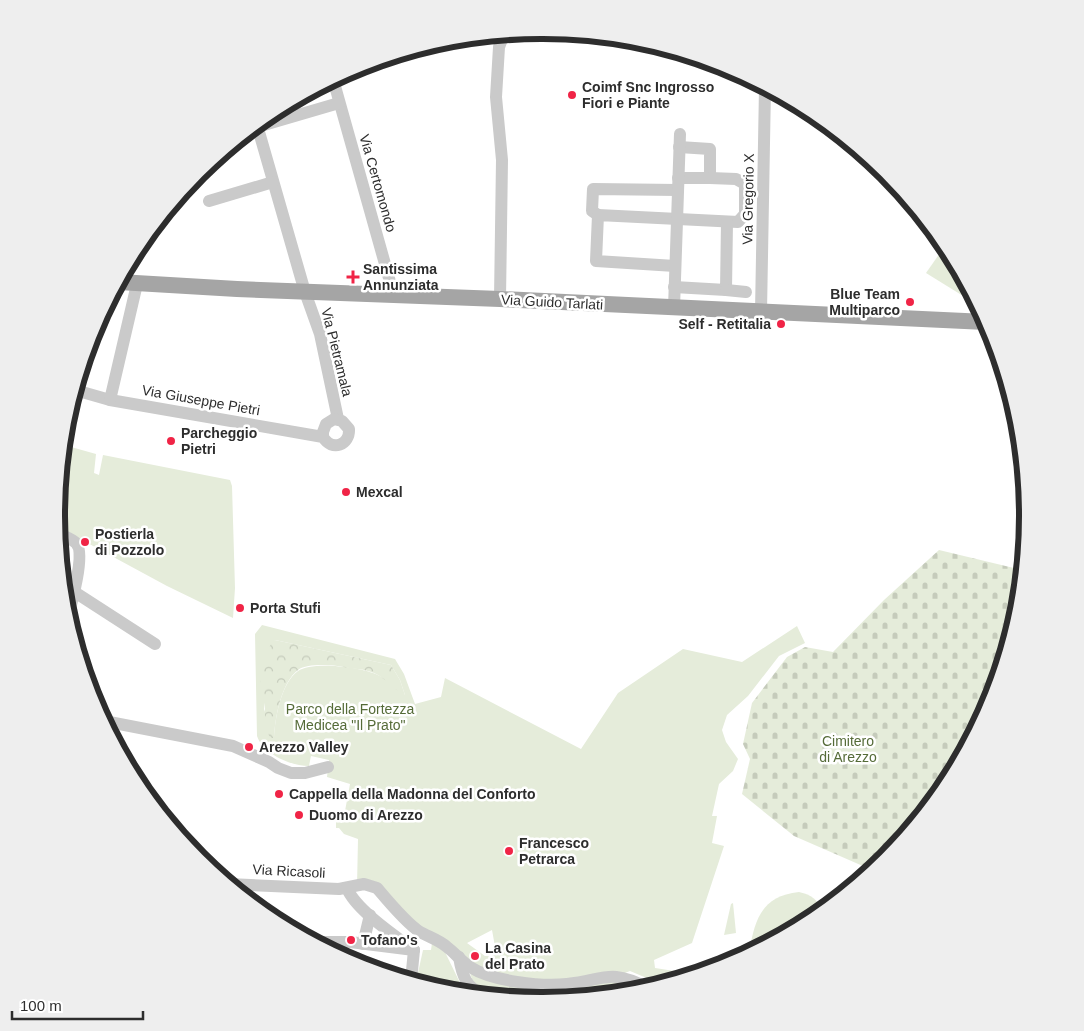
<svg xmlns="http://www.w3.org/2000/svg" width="1084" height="1031" viewBox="0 0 1084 1031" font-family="Helvetica,sans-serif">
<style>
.green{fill:#e5ecda;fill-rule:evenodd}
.forest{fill:url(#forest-crowns)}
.cemetery{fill:url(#cemetery-stones)}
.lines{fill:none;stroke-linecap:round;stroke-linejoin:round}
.minor{stroke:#cacaca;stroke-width:12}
.major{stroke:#a5a5a5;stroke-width:16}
.poi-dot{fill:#f02446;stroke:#fff;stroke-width:2}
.labels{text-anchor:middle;stroke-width:5;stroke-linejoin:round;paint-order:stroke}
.poi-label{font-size:14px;font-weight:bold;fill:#2d2d2d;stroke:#fff;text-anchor:start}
.street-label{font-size:14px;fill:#2d2d2d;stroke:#fff}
.park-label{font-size:14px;fill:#556b38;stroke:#fff}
.rim{fill:none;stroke:#2d2d2d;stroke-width:6}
</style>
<defs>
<pattern id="forest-crowns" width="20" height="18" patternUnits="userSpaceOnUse" patternTransform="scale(1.25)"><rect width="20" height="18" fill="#e5ecda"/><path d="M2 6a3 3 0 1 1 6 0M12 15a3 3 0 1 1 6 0" fill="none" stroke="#c5cbbb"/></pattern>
<pattern id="cemetery-stones" width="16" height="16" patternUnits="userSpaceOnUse" patternTransform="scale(1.25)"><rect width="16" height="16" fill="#e5ecda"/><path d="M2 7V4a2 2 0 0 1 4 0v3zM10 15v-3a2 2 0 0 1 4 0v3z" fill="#c5cbbb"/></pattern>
</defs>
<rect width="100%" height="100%" fill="#fff"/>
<!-- green -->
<g class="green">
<polygon points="940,253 955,262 971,294 968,299 926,273"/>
<polygon points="64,445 96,454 94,473 99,475 103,455 230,480 232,486 235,588 233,618 167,586 58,527 57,515"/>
<path d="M 262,625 L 395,659 L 404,674 L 415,704 L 441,697 L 445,678 L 581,749 L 618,693 L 683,649 L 742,662 L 797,626 L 805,643 L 779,656 L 748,696 L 727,715 L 722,730 L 726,742 L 738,759 L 733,771 L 719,784 L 712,816 L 717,816 L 712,843 L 724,846 L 692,943 L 654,960 L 655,968 L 694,974 L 661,984 L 630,971 L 617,976 L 567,984 L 483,973 L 419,931 L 377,888 L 357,886 L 358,839 L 344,834 L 339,828 L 336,828 L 336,819 L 341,823 L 347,820 L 348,813 L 345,811 L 350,784 L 327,777 L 329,760 L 311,756 L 309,766 C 291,766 263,754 257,736 L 255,634 ZM 275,640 L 391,665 L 400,680 L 405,695 C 395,687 385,677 373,673 C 359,667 311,661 298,671 C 281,683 275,718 274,738 L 264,709 ZM 492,930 L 496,952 L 492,956 L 485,956 L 467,943 Z"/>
<path d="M 799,892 C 812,895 817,899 822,911 L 811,919 L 749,952 C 755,920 761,896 799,892 Z"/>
<polygon points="733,903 736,933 724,935 731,904"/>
<polygon points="432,943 444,950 463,989 473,994 447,992 416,982 423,950 431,950"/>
<path d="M 470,970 L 505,983 L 616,979 L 643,990 C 627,995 609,994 593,996 C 576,998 559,1001 543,1001 C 523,1001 470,997 470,970 Z"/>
</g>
<!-- forest -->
<path class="forest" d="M 275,640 L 391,665 L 400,680 L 405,695 C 396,692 386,678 374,673 C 365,669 353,669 344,667 C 332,665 308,663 298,670 C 281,683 275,718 274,738 L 270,738 C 264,725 265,713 265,699 C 265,694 262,689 261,684 C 259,666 263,652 275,640 Z"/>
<!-- cemetery -->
<polygon class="cemetery" points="939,550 1022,570 1018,610 990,702 946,785 885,859 872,870 794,836 742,794 750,759 743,744 752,703 787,657 805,647 833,652 884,600"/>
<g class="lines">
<!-- minor -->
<g class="minor">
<polyline points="333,79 394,296"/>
<polyline points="257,125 305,292 320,334 338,419"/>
<polyline points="257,127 339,103"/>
<polyline points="678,178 710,178 710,149 679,147"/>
<polyline points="209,201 273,182"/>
<polyline points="598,215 592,211 593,189 678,190"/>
<polyline points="675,266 596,261 598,215 738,222 745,214 745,184 736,179 710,178"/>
<polyline points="674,287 726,290 727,222"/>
<polyline points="726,290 746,292"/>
<polyline points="500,299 502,160 496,97 499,47 504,34"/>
<polyline points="674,308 680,134"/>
<polyline points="761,312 765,87"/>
<path d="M 75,390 L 110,400 L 323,437 C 332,452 350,445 349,429 L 342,421 L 334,419 L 326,424 L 323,432 L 323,437"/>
<polyline points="110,400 137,284"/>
<path d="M 58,533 C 63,536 72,539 76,543 C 86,553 71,604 68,617"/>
<polyline points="73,591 155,644"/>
<polyline points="104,721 233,746 269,762 278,768 291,773 305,773 328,767"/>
<path d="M 229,884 L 339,889 L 364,884 L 377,888 C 388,901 406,923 420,932 C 429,937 439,940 447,947 C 455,953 461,961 470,967 C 492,981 541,987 567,984 C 605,980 609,968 648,988"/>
<path d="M 347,888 C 355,909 395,936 414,950"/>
<polyline points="315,942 350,942 414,950"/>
<polyline points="363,944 370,915"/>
<path d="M 459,957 C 462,975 466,988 484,995"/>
<polyline points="411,981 414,950"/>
</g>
<!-- major -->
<polyline class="major" points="119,282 237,289 500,299 986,322"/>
</g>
<!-- markers -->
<g class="poi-dot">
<circle cx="572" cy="95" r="5"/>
<path d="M350.5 269.5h5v5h5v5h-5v5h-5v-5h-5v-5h5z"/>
<circle cx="910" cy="302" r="5"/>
<circle cx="781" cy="324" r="5"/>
<circle cx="171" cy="441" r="5"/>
<circle cx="346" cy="492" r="5"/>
<circle cx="85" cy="542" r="5"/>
<circle cx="240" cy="608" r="5"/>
<circle cx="249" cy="747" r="5"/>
<circle cx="279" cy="794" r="5"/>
<circle cx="299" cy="815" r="5"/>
<circle cx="509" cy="851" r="5"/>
<circle cx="351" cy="940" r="5"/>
<circle cx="475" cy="956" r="5"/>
</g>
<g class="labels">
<!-- poi labels -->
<g class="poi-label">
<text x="582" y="92">Coimf Snc Ingrosso<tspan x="582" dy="16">Fiori e Piante</tspan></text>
<text x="363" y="274">Santissima<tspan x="363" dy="16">Annunziata</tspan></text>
<text x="900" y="299" text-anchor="end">Blue Team<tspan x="900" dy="16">Multiparco</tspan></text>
<text x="771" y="329" text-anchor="end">Self - Retitalia</text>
<text x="181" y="438">Parcheggio<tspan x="181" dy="16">Pietri</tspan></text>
<text x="356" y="497">Mexcal</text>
<text x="95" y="539">Postierla<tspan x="95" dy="16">di Pozzolo</tspan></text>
<text x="250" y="613">Porta Stufi</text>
<text x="259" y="752">Arezzo Valley</text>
<text x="289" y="799">Cappella della Madonna del Conforto</text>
<text x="309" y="820">Duomo di Arezzo</text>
<text x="519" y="848">Francesco<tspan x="519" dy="16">Petrarca</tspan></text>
<text x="361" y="945">Tofano's</text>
<text x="485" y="953">La Casina<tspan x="485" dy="16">del Prato</tspan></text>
</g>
<!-- street labels -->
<g class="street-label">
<text transform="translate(378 183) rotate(74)" y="5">Via Certomondo</text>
<text transform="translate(748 199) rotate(-89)" y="5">Via Gregorio X</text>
<text transform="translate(552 302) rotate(3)" y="5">Via Guido Tarlati</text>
<text transform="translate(337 352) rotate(76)" y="5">Via Pietramala</text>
<text transform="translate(201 400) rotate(10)" y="5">Via Giuseppe Pietri</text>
<text transform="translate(289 871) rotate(3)" y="5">Via Ricasoli</text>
</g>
<!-- park labels -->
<g class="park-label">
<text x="350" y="714">Parco della Fortezza<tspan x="350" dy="16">Medicea "Il Prato"</tspan></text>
<text x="848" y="746">Cimitero<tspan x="848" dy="16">di Arezzo</tspan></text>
</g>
</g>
<!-- crop -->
<path d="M0 0H1084V1031H0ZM541 39H543A476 476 0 0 1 1019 515V516A476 476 0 0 1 543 992H541A476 476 0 0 1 65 516V515A476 476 0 0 1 541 39Z" fill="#eee" fill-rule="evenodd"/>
<path class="rim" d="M541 39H543A476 476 0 0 1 1019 515V516A476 476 0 0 1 543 992H541A476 476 0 0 1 65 516V515A476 476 0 0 1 541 39Z"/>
<!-- scale -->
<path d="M12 1011v8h131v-8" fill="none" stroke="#2d2d2d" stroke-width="2.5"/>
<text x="20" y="1011" font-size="15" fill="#2d2d2d" stroke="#ffffff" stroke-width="4" paint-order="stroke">100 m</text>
</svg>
